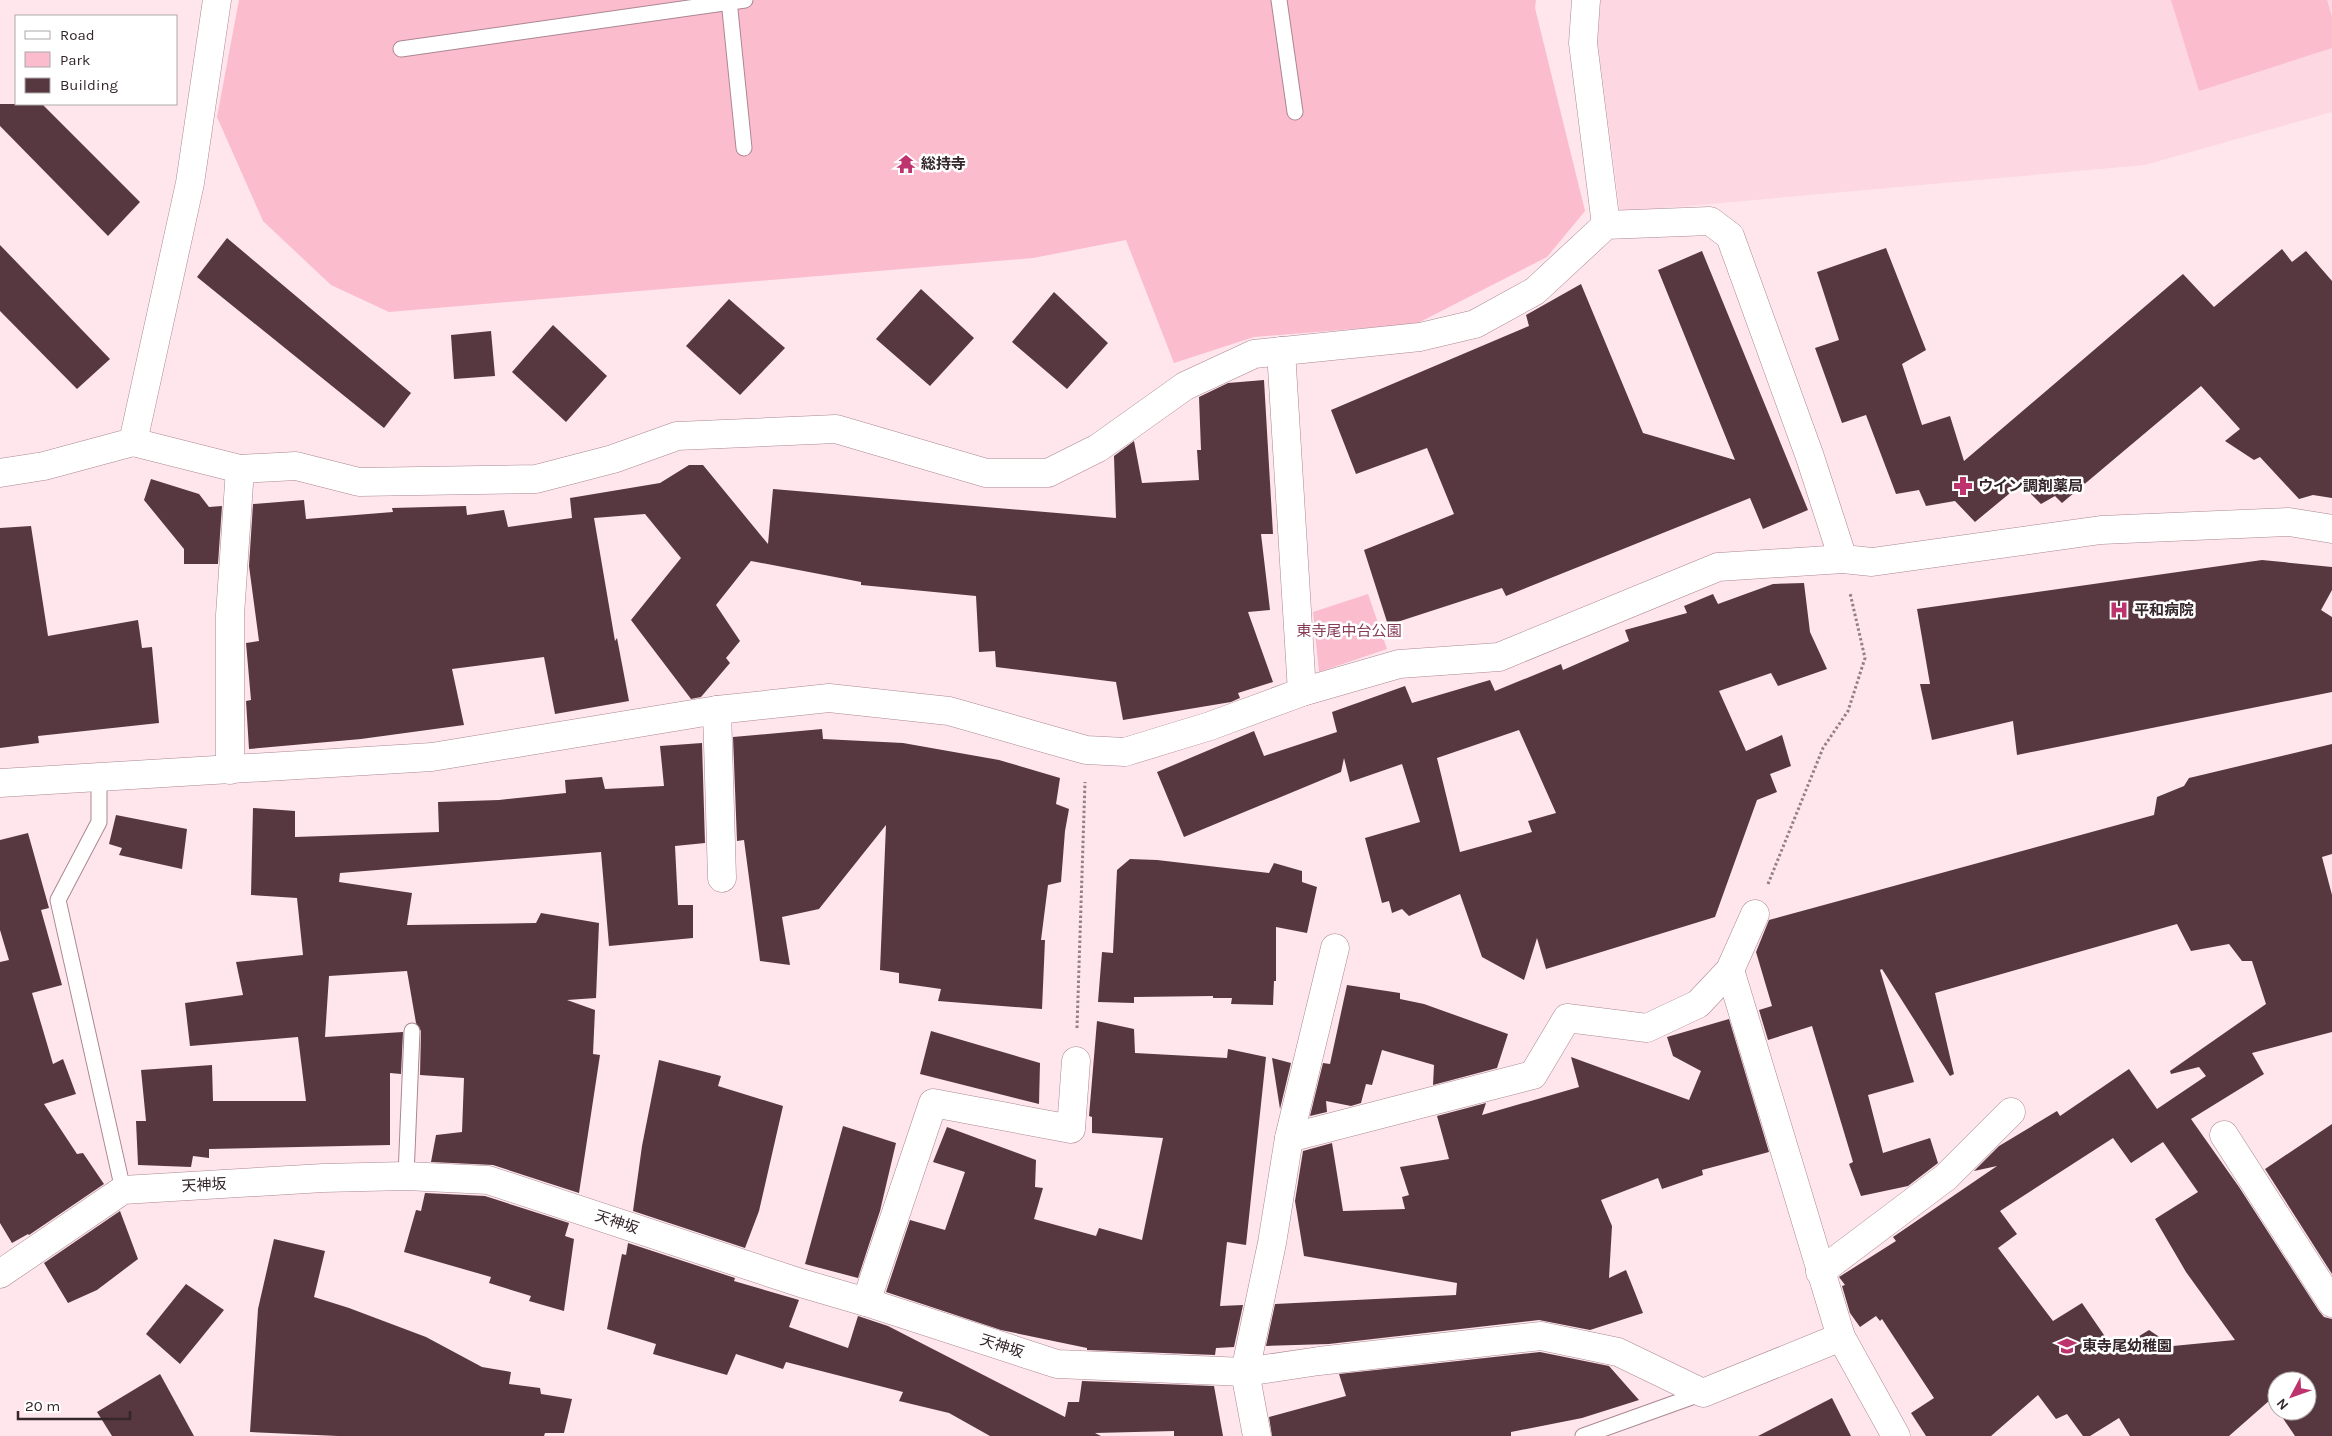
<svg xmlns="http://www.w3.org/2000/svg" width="2332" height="1436" viewBox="0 0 2332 1436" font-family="Karla,'Noto Sans JP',sans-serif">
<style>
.built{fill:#fdd7e2}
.green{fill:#fbbcce}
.building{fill:#573841;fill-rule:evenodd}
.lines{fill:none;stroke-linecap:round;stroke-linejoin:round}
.lane-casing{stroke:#ab8791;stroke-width:17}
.street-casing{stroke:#ab8791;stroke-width:29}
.path{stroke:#928085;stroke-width:3;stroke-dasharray:2.5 2.5;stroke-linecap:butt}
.lane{stroke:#fff;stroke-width:15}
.street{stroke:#fff;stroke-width:28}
.labels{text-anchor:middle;stroke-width:5;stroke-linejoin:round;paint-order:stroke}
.poi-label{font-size:15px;font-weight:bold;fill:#34262a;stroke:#fff;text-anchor:start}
.park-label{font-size:15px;fill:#863b56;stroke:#fff}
.street-label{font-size:15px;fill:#34262a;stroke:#fff}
</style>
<rect width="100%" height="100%" fill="#fee6ec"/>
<!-- built -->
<polygon class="built" points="1599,0 2332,0 2332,112 2145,165 1620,212 1597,39"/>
<!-- green -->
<g class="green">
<polygon points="239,0 1536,0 1535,8 1585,211 1547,257 1416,324 1254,337 1174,363 1126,240 1033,258 389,312 331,285 263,221 217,117"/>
<polygon points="2171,0 2327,0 2332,17 2332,48 2199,91"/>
<polygon points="1368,594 1387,649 1319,672 1313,612"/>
</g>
<!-- building -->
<g class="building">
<polygon points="0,104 42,104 140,202 108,236 0,126"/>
<polygon points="227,238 411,393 384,428 197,277"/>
<polygon points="0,245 110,359 77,389 0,311"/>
<polygon points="1886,248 1926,350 1902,364 1922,425 1950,416 1964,461 2183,274 2214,307 2282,249 2292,262 2306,251 2332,281 2332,498 2313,495 2299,499 2260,457 2254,460 2225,441 2240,429 2201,386 2062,503 2055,496 2041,504 2021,484 1975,522 1955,501 1926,506 1919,490 1896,494 1866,415 1842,423 1815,348 1839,340 1817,272"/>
<polygon points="1702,251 1808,510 1763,529 1750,498 1506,596 1502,588 1388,625 1364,550 1454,514 1427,448 1356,474 1331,410 1529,326 1526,315 1581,284 1643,433 1735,460 1658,270"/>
<polygon points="921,289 974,338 930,386 876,339"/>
<polygon points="1054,292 1108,343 1067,389 1012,342"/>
<polygon points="729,299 785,348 740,395 686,346"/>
<polygon points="553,325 607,376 566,422 512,372"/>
<polygon points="491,331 495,376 454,379 451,335"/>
<polygon points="1264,380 1273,534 1261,534 1270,610 1248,612 1273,682 1238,693 1240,698 1231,702 1123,720 1116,682 996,667 995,651 979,652 976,596 861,585 861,582 751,561 716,605 740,641 726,658 730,663 701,697 691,699 631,620 681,558 645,514 594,518 615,641 617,638 629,701 555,714 544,657 452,669 464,725 361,739 249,749 246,701 251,700 246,643 259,641 249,566 253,504 304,500 306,519 393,512 392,508 466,506 467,515 504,510 508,527 572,518 570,498 660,483 689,465 703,465 768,544 773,489 1116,518 1114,456 1134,441 1142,483 1199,480 1197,450 1201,450 1199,397 1228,383"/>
<polygon points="151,479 199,494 209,507 222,506 218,564 184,564 184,549 144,500"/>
<polygon points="31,526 48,636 138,620 142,648 152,647 159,723 38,736 39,743 0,748 0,528"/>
<polygon points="2262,560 2332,567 2332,590 2321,610 2332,617 2332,692 2017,755 2013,721 1932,740 1920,684 1930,684 1917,609"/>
<path d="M 1804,583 L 1810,632 L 1827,669 L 1778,686 L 1771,673 L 1719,691 L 1746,751 L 1782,735 L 1791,766 L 1770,774 L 1777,792 L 1757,800 L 1715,917 L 1546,969 L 1537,938 L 1524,980 L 1482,957 L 1460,894 L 1409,916 L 1402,909 L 1392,913 L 1389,901 L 1382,903 L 1365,838 L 1420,822 L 1402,764 L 1350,782 L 1344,758 L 1341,772 L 1184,837 L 1157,772 L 1254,731 L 1264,756 L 1337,732 L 1332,712 L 1405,686 L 1412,703 L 1490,680 L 1495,691 L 1561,664 L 1563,670 L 1629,641 L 1625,630 L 1687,613 L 1684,606 L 1713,594 L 1718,604 L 1773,584 ZM 1519,730 L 1556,813 L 1528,821 L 1532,832 L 1460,852 L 1437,758 Z"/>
<polygon points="822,729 823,739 903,743 999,760 1060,778 1056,804 1069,809 1065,831 1061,882 1048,885 1041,940 1045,940 1042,1009 938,1001 941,989 899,983 899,973 880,970 886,825 819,909 782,917 790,965 760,961 744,840 737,841 733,737"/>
<polygon points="702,743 705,843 675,846 678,905 693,905 693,938 609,946 601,852 340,873 339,882 412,893 407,925 536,923 541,913 599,923 596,998 567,1000 595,1010 593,1054 600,1055 579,1193 493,1165 431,1162 436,1135 462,1132 464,1078 420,1075 421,1031 416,1023 407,971 329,976 325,1037 403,1032 401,1074 390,1073 390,1145 209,1149 209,1158 193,1156 191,1167 138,1165 136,1121 146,1121 141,1070 212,1065 213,1101 306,1101 298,1037 190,1046 185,1003 243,995 236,962 303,955 297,898 251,895 253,808 295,811 295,837 439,832 438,802 499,800 566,793 565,780 602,777 605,789 664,786 660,746"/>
<path d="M 2332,744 L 2332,854 L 2322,857 L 2332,895 L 2332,1032 L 2252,1053 L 2264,1074 L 2191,1119 L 2239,1187 L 2319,1311 L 2324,1317 L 2332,1319 L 2332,1436 L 2295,1436 L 2278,1411 L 2307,1411 L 2307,1381 L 2277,1381 L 2277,1410 L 2270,1400 L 2229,1436 L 2130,1436 L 2119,1418 L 2090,1436 L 2083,1436 L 2067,1414 L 2056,1419 L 2038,1395 L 1991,1436 L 1926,1436 L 1911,1413 L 1934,1398 L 1882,1319 L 1880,1321 L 1876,1316 L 1860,1327 L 1850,1313 L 1842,1286 L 1845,1285 L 1839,1277 L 1896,1241 L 1893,1237 L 1997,1166 L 1974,1171 L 1999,1146 L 2057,1111 L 2060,1116 L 2129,1069 L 2157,1109 L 2206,1076 L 2199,1067 L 2171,1074 L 2170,1071 L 2266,1004 L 2252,961 L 2242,961 L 2229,944 L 2191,951 L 2177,924 L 1935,993 L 1954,1074 L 1950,1076 L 1882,969 L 1880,970 L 1914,1082 L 1868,1095 L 1883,1153 L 1930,1138 L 1938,1163 L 1908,1186 L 1861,1196 L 1849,1164 L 1853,1162 L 1812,1026 L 1768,1040 L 1759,1010 L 1772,1006 L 1756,952 L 1769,920 L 2154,815 L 2157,797 L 2184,786 L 2189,778 ZM 2113,1138 L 2131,1163 L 2163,1142 L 2198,1192 L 2155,1219 L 2186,1272 L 2235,1340 L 2173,1346 L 2149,1330 L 2115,1351 L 2082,1303 L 2053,1321 L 1998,1248 L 2017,1234 L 2000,1211 Z"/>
<polygon points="116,815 187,829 182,869 119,855 122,848 109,844"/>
<polygon points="28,833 49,908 41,910 62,985 32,993 53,1064 63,1059 76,1094 44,1104 77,1154 83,1153 104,1184 29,1235 28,1234 12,1243 0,1223 0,962 9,960 0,930 0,840"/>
<polygon points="1130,859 1157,860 1269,873 1274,863 1302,871 1302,882 1317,887 1307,933 1276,927 1276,981 1274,981 1273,1005 1231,1004 1232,998 1213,998 1213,996 1134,997 1134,1003 1098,1002 1102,952 1113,953 1117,870"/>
<polygon points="1347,985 1400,993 1400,999 1424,1004 1508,1034 1497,1068 1433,1085 1434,1065 1382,1050 1372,1085 1366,1084 1361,1103 1351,1106 1326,1101 1327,1112 1310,1116 1323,1063 1330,1064"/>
<polygon points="1729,1019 1769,1152 1702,1170 1703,1175 1662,1189 1658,1178 1601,1200 1612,1226 1609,1278 1626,1270 1643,1313 1590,1330 1539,1320 1329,1344 1266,1346 1275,1304 1456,1295 1457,1283 1304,1256 1295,1201 1303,1151 1332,1143 1343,1211 1405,1209 1402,1197 1409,1195 1400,1167 1449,1159 1437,1116 1486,1103 1482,1115 1579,1087 1571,1057 1689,1100 1701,1071 1673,1056 1667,1037"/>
<polygon points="1097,1021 1134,1029 1135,1053 1227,1058 1228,1049 1266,1057 1246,1245 1227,1242 1220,1306 1243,1305 1234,1347 1216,1348 1215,1355 1087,1350 1087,1348 1001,1330 886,1292 910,1220 945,1230 965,1172 933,1162 947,1127 1036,1160 1035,1187 1043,1188 1034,1219 1096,1236 1099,1228 1142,1240 1163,1138 1092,1133 1092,1117 1089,1116"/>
<polygon points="931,1031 1040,1063 1039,1104 920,1074"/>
<polygon points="1272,1058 1291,1063 1280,1109"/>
<polygon points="659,1060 721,1076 718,1086 783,1106 759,1211 745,1248 633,1211 642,1146"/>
<polygon points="2332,1124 2332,1274 2265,1169"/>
<polygon points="843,1126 896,1143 880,1211 858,1278 805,1264"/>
<polygon points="425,1193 485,1196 569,1223 565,1236 574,1239 564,1311 529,1301 531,1296 489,1283 491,1277 404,1252 416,1210 421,1211"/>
<polygon points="120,1211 138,1259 97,1290 68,1303 44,1263"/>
<polygon points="274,1239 325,1251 314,1297 349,1308 426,1337 482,1367 511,1372 509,1384 540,1388 541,1394 572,1399 564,1433 545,1433 544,1436 338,1436 250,1432 258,1309"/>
<polygon points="628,1243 735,1278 734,1281 799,1300 789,1327 848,1348 858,1316 888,1326 1065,1417 1068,1402 1079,1402 1082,1381 1214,1386 1223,1436 1174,1436 1174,1431 1095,1433 1101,1436 990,1436 949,1413 899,1401 903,1392 786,1362 783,1369 736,1354 727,1375 653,1354 656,1344 607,1329 622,1254 626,1255"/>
<polygon points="186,1284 224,1310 180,1364 146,1334"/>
<polygon points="1540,1352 1609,1366 1639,1400 1582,1418 1511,1432 1511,1436 1272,1436 1269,1417 1346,1396 1339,1374"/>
<polygon points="160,1374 194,1436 112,1436 97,1412"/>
<polygon points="1832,1398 1851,1436 1758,1436"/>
</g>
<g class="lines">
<!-- lane casing -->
<g class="lane-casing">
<g id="lane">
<polyline points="729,0 744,148"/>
<polyline points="1279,0 1295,112"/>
<polyline points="401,49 745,0"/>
<polyline points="99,776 99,822 58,900 123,1190"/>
<polyline points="406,1176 412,1031"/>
<polyline points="1583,1436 1703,1393"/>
</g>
</g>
<!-- street casing -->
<g class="street-casing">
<g id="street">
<polyline points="1586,0 1583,43 1606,225"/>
<polyline points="1281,351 1302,692"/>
<polyline points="133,442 240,469 296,466 359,482 536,479 613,459 677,436 836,429 986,473 1048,473 1098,448 1185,386 1254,354 1420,337 1475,324 1535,291 1606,225 1710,221 1730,236 1810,457 1843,559"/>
<polyline points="0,473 44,466 133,442 190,183 217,0"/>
<polyline points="717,710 722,878"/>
<polyline points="230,770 230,615 240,469"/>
<polyline points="0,783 432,757 717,710 829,698 949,711 1086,750 1125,752 1210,726 1302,692 1399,664 1499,657 1718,567 1843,559 1872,562 2101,530 2289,522 2332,529"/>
<polyline points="1730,970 1841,1337 1896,1436"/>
<polyline points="2224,1135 2332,1303"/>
<polyline points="1289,1138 1533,1075 1567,1018 1647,1028 1698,1004 1730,970 1755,914"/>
<polyline points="1820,1272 1946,1177 2011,1112"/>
<polyline points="0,1274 123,1190 323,1178 406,1176 488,1180 801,1283 866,1302 1057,1364 1245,1372 1319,1361 1541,1336 1618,1352 1703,1393 1841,1337"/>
<polyline points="866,1302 933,1103 1071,1129 1076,1061"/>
<polyline points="1257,1436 1245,1372 1272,1243 1289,1138 1335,948"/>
</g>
</g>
<!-- path -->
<g class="path">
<polyline points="1768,884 1823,748 1848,711 1865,658 1850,593"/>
<polyline points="1077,1028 1085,782"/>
</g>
<!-- lane -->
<use href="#lane" class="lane"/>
<!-- street -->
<use href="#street" class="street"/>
</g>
<!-- icons -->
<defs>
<g id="temple-bare" transform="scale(1.5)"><path d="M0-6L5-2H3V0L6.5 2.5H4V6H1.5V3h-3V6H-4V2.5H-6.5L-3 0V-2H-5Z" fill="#bd336d" stroke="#fff" stroke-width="2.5" paint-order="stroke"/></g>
<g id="pharmacy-bare" transform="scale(1.5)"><path d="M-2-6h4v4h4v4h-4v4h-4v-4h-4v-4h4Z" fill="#bd336d" stroke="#fff" stroke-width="2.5" paint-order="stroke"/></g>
<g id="hospital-bare" transform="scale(1.5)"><path d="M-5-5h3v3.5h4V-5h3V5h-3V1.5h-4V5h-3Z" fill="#bd336d" stroke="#fff" stroke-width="2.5" paint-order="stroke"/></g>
<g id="school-bare" transform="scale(1.5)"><path d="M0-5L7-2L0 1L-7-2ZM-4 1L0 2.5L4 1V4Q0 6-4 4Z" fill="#bd336d" stroke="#fff" stroke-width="2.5" paint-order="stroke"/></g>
</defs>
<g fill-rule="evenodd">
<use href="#temple-bare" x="906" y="164"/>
<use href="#pharmacy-bare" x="1963" y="486"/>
<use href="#hospital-bare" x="2119" y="610"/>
<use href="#school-bare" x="2067" y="1346"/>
</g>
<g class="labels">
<!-- poi labels -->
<g class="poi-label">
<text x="921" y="169">総持寺</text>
<text x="1978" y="491">ウイン調剤薬局</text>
<text x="2134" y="615">平和病院</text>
<text x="2082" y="1351">東寺尾幼稚園</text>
</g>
<!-- park labels -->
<g class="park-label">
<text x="1349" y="636">東寺尾中台公園</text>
</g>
<!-- street labels -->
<g class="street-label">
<text transform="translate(204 1185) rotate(-3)" y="5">天神坂</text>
<text transform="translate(617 1222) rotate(18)" y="5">天神坂</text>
<text transform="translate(1002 1346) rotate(18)" y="5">天神坂</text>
</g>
</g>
<!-- legend -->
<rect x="15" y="15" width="162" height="90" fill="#ffffff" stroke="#aea8aa"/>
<rect x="25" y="31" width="25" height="8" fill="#ffffff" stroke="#aea8aa"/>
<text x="60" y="40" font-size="15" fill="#34262a">Road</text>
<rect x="25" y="52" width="25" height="15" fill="#fbbcce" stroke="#aea8aa"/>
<text x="60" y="65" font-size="15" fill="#34262a">Park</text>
<rect x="25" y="78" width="25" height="15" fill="#573841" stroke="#aea8aa"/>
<text x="60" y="90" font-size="15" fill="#34262a">Building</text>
<!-- north arrow -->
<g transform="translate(2292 1396) rotate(229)"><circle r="24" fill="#ffffff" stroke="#aea8aa"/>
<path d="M0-4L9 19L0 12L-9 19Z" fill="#bd336d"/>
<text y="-8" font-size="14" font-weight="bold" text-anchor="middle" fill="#34262a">N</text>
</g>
<!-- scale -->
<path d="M18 1411v8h112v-8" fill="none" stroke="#34262a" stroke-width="2.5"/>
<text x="25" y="1411" font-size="15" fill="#34262a" stroke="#ffffff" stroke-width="4" paint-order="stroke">20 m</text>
</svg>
